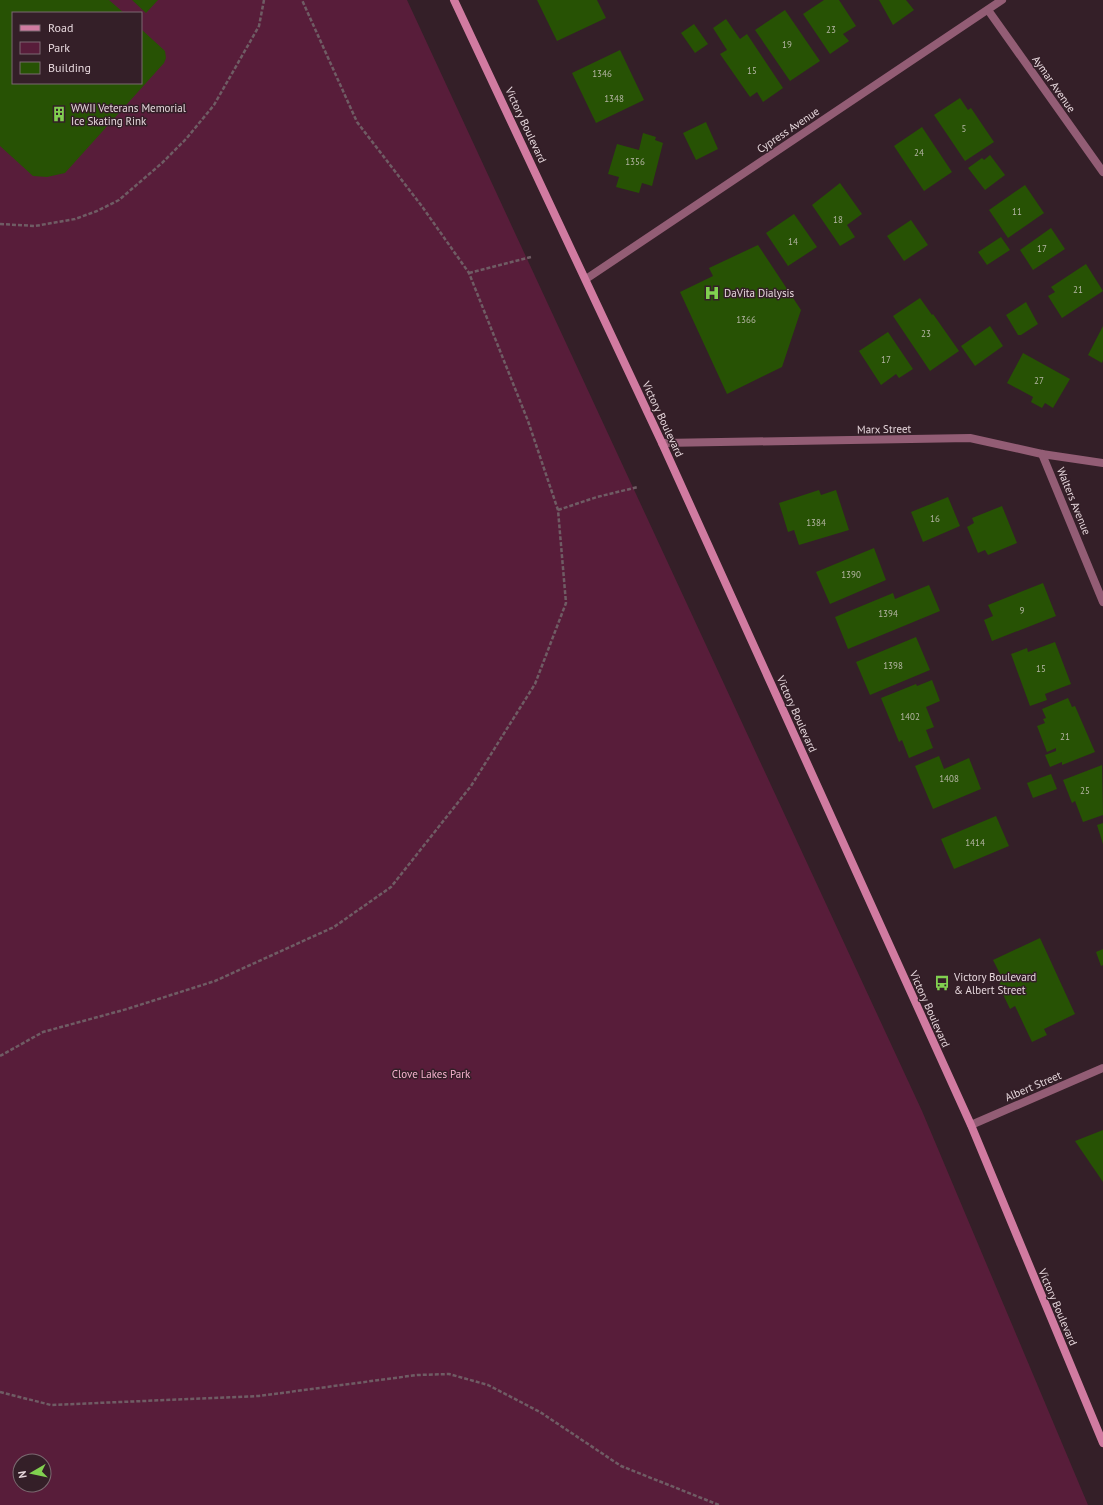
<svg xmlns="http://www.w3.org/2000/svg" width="1103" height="1505" viewBox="0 0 1103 1505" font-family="'PT Sans',sans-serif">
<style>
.green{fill:#581d3a;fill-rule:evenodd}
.building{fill:#275204}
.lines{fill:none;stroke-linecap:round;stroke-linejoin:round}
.path{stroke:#6f5c64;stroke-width:2.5;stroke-dasharray:4 2;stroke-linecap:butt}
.street{stroke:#935d75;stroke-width:8}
.secondary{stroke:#d17ba1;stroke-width:8}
.labels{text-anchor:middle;stroke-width:3;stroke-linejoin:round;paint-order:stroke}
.number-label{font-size:9px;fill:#b6b6a6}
.street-label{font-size:11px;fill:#e6d7dc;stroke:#341f28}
.poi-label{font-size:11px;fill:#e6d7dc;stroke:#341f28;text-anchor:start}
.park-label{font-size:11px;fill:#f4b2cd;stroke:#341f28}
</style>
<rect width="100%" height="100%" fill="#341f28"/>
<!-- green -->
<path class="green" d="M 0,0 L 407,0 L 922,1111 L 1088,1505 L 0,1505 ZM 13,13 L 141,13 L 141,83 L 13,83 ZM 20,1461 L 44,1461 L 44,1485 L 20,1485 Z"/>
<!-- building -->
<g class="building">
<polygon points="0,0 109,0 124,13 13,13 13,83 141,83 141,29 165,51 166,58 164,63 65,173 47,177 33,176 0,146"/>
<polygon points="132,0 158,0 146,13"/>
<polygon points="537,0 597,0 606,18 557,41"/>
<polygon points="824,0 839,0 856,26 843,34 849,41 830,54 803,14"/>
<polygon points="879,0 906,0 914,10 893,25"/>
<polygon points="785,10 820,61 790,81 755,30"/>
<polygon points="726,19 740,39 747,34 783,88 763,102 757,92 750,97 720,54 727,50 713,28"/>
<polygon points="694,24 708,44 695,53 681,33"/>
<polygon points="620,50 644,100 596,123 572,73"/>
<polygon points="960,98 968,110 971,108 994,142 965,161 934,115"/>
<polygon points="706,122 718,149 696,160 683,133"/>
<polygon points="922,127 952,172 924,191 894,146"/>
<polygon points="643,133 656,137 655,140 663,143 652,186 642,183 639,193 616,187 619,177 608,174 617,144 639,150"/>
<polygon points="990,155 1005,175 985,190 968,168 982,158 984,160"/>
<polygon points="840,183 862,214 847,225 855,237 840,246 812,205"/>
<polygon points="1025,185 1044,213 1008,238 989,210"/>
<polygon points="794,214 817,247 788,266 766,233"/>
<polygon points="911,220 928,245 904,261 887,236"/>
<polygon points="1051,228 1065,249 1033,270 1020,250"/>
<polygon points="1001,237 1010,250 987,265 978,252"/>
<polygon points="758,245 801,310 782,367 727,394 680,292 713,276 709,268"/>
<polygon points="1086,264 1103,291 1062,318 1048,296 1055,292 1051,287"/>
<polygon points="920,298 932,315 933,314 959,351 930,371 893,316"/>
<polygon points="1026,302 1038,324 1021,335 1018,335 1006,315"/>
<polygon points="990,326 1003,346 975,366 961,346"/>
<polygon points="1103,326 1103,360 1102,363 1088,355"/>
<polygon points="888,332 913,369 899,378 896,374 881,385 859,351"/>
<polygon points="1023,353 1070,379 1053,408 1045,403 1042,408 1031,402 1033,397 1007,383"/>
<polygon points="819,490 821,495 836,490 849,530 799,545 794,530 788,532 779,503"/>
<polygon points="948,497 960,526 923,542 911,512"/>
<polygon points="1002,506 1017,543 988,555 985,550 978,553 967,527 974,523 972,518"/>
<polygon points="874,548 886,580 830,604 816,572"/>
<polygon points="1043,583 1056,616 992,641 984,620 993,616 988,605"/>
<polygon points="929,585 940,611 848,649 835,617 893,593 895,599"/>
<polygon points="916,637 930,670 870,695 856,662"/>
<polygon points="1055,642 1071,684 1045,694 1047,700 1030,706 1011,654 1027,648 1028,652"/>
<polygon points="932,680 940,701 926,707 934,727 926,730 933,748 909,758 902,740 899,742 881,698 916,684 917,686"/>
<polygon points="1068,698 1072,707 1075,706 1095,752 1062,765 1062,762 1050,767 1045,755 1056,751 1056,748 1047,752 1037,726 1045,723 1043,719 1046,718 1042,709"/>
<polygon points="939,756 944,769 969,758 981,789 933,809 915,766"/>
<polygon points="1102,765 1103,815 1083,822 1075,801 1072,803 1063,780"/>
<polygon points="1051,774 1057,789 1033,798 1027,783"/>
<polygon points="996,816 1009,846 954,869 941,839"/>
<polygon points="1103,823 1103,844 1097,825"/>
<polygon points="1040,938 1075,1014 1044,1029 1047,1035 1032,1042 1015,1006 1010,1009 999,986 1002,978 993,960"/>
<polygon points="1103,949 1103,965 1101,966 1096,952"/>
<polygon points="1103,1130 1103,1182 1075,1141"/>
</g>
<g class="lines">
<!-- path -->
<g class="path">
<polyline points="0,224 35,226 75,219 97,211 119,200 162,163 186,139 214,105 259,26 264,0"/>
<polyline points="469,273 531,257"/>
<polyline points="558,510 597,497 638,487"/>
<polyline points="0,1056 43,1032 127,1009 215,981 334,927 391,887 471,786 535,684 566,603 558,510 528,421 469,273 421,205 357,122 302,0"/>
<polyline points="0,1392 51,1405 259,1396 417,1375 449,1374 488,1385 540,1412 621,1466 719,1505"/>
</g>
<!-- street -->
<g class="street">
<polyline points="988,10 1103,172"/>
<polyline points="586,279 1002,0"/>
<polyline points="662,443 970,438 1042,454 1103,463"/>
<polyline points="1042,454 1103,602"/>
<polyline points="971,1125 1103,1068"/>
</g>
<!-- secondary -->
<polyline class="secondary" points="454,0 662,443 971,1125 1103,1443"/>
</g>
<!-- icons -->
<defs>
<g id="building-bare" transform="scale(1.2)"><path d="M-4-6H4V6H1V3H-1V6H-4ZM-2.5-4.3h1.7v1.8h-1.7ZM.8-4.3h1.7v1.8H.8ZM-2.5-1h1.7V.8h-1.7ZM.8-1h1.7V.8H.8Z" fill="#81d050" stroke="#341f28" stroke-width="2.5" paint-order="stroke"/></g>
<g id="hospital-bare" transform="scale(1.2)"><path d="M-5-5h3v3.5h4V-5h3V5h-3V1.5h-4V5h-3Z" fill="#81d050" stroke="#341f28" stroke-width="2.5" paint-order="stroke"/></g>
<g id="bus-bare" transform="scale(1.2)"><path d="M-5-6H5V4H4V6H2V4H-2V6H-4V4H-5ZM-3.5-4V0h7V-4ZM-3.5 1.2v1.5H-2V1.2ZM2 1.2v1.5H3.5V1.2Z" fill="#81d050" stroke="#341f28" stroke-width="2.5" paint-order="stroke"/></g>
</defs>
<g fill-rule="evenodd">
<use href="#building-bare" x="59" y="114"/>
<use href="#hospital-bare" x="712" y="293"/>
<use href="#bus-bare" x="942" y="983"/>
</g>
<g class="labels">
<!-- number labels -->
<g class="number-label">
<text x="831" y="33">23</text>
<text x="787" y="48">19</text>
<text x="752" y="74">15</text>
<text x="602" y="77">1346</text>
<text x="614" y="102">1348</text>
<text x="964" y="132">5</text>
<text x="919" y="156">24</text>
<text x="635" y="165">1356</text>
<text x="1017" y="215">11</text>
<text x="838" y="223">18</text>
<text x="793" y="245">14</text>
<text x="1042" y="252">17</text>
<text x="1078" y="293">21</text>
<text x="746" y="323">1366</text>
<text x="926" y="337">23</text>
<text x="886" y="363">17</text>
<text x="1039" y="384">27</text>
<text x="935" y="522">16</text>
<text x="816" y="526">1384</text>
<text x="851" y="578">1390</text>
<text x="1022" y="614">9</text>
<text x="888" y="617">1394</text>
<text x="893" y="669">1398</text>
<text x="1041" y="672">15</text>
<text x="910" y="720">1402</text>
<text x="1065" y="740">21</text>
<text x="949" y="782">1408</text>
<text x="1085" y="794">25</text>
<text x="975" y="846">1414</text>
</g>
<!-- street labels -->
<g class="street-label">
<text transform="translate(1054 84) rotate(55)" y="4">Aymar Avenue</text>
<text transform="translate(526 125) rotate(65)" y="4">Victory Boulevard</text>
<text transform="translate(788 130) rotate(-34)" y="4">Cypress Avenue</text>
<text transform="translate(663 419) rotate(65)" y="4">Victory Boulevard</text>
<text transform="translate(884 429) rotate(-1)" y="4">Marx Street</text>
<text transform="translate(1074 501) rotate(68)" y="4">Walters Avenue</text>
<text transform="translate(797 714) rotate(66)" y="4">Victory Boulevard</text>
<text transform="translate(930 1009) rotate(66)" y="4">Victory Boulevard</text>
<text transform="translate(1033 1086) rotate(-23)" y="4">Albert Street</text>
<text transform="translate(1058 1307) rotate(67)" y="4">Victory Boulevard</text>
</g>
<!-- poi labels -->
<g class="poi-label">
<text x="71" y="112">WWII Veterans Memorial<tspan x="71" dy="13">Ice Skating Rink</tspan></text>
<text x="724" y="297">DaVita Dialysis</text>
<text x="954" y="981">Victory Boulevard<tspan x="954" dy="13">&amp; Albert Street</tspan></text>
</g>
<!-- park labels -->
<g class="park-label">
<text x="431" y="1078">Clove Lakes Park</text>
</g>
</g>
<!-- legend -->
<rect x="12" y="12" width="130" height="72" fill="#341f28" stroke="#7b6970"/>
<rect x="20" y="25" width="20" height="6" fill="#d17ba1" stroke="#7b6970"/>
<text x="48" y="32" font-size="12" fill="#e6d7dc">Road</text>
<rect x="20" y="42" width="20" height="12" fill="#581d3a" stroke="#7b6970"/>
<text x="48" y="52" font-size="12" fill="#e6d7dc">Park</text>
<rect x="20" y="62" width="20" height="12" fill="#275204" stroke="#7b6970"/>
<text x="48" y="72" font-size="12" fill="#e6d7dc">Building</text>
<!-- north arrow -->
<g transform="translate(32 1473) rotate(261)"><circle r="19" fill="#341f28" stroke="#7b6970"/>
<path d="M0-3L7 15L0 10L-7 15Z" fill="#81d050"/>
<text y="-6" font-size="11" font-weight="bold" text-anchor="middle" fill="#e6d7dc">N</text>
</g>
</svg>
